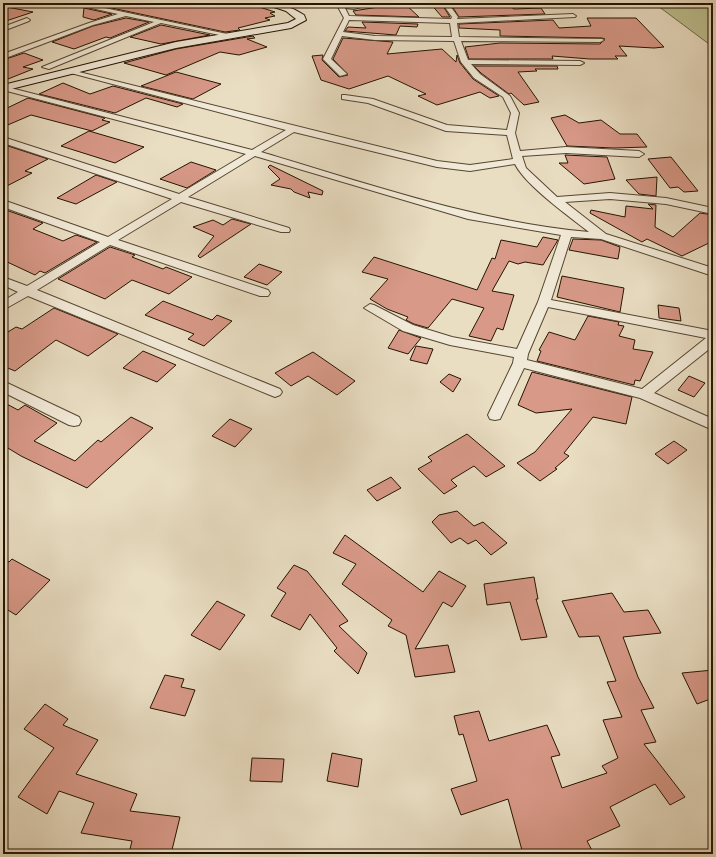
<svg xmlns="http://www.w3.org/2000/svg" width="716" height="857" viewBox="0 0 716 857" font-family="'IM FELL Double Pica',serif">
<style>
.green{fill:#bdbf8f;stroke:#716a48}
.building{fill:#d89988;stroke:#251400}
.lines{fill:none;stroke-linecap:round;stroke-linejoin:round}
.street-casing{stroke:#564630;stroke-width:2}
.secondary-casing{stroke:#251400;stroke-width:2}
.street{fill:#f1e9d7;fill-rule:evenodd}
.secondary{fill:#f1e9d7;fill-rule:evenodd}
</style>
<rect width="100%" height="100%" fill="#e9ddc2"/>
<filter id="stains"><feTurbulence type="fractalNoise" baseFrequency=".005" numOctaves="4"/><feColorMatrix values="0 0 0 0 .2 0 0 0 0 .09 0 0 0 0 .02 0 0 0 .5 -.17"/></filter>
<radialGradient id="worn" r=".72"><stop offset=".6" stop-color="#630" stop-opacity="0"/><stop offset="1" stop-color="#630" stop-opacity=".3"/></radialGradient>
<!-- green -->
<polygon class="green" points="654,3 713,3 713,47"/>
<!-- building -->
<g class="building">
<polygon points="88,3 247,3 275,12 270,13 275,16 265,18 270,20 238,28 240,30 225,32"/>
<polygon points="404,3 419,17 356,15 353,11"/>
<polygon points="430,3 441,3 450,17 442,17"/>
<polygon points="450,3 475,3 482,7 508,5 514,9 541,8 545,14 459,17"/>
<polygon points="7,7 33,12 3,22 3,8"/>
<polygon points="84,8 112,14 94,20 83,17"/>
<polygon points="126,18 149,22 110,38 106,37 74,49 52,42 93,26"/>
<polygon points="587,18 636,18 664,47 654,48 619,46 627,56 615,56 618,59 590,59 552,56 553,59 469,59 465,47 500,43 600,44 605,39 602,38 500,36 500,30 459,28 459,24 553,20 559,28 591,26"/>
<polygon points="362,22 418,24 417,27 400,26 396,35 345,31 348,27 366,28"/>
<polygon points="161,25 210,35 161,44 130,37"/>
<polygon points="253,36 255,38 247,39 267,47 239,55 220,52 166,75 124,63 176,49"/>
<polygon points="343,38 393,42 387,54 442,49 456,62 457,55 460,63 473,79 499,96 490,98 480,92 437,105 418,96 426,94 388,76 349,89 321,80 312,56 323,55 322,60 339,77 348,75 333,59"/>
<polygon points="24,53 43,60 23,67 33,69 3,81 3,60"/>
<polygon points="474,66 557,66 558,69 535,69 537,71 518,72 539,102 524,105 511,93 509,94 481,73"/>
<polygon points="176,72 221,84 193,99 141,86"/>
<polygon points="63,83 90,94 113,86 183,104 177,107 146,98 115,113 39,94"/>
<polygon points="28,98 105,118 102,120 110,122 92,131 31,115 3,127 3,110"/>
<polygon points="565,115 579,123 601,120 620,134 637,134 647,147 614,148 567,146 551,118"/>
<polygon points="89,131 144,147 115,163 61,146"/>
<polygon points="5,145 48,159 25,171 32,173 3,188 3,146"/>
<polygon points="565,155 607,157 615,179 584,184 559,163 568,163"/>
<polygon points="671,157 698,191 684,192 678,187 670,188 648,159"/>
<polygon points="191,162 216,170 187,188 160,179"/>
<polygon points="270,165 323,191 322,195 308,192 310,198 294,192 291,189 271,185 280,179 268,167"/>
<polygon points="96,175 117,182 76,204 57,198"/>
<polygon points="657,177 656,196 639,194 626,180"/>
<polygon points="648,204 656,205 655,227 673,237 700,213 713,215 713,241 682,256 647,239 642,242 590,213 591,210 625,217 626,206 653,209"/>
<polygon points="3,209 43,223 33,229 63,241 76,235 97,242 45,273 40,271 35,275 3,260"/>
<polygon points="232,219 251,224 200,258 198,256 214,236 193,227 213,220 223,225"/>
<polygon points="543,237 558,240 543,265 525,262 518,264 509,261 492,291 514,295 503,330 497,328 491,341 469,336 484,308 452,299 428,328 414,324 406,320 408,317 387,309 370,299 388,279 362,272 374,257 477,290 492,258 495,259 501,240 537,247"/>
<polygon points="573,239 601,240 620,247 618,259 569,250"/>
<polygon points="110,247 135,255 132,257 163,269 166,267 192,277 169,294 132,280 105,299 58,279"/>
<polygon points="259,264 282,272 267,285 244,277"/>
<polygon points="562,276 624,288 620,312 557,297"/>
<polygon points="163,301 212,320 217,315 232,321 204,346 188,339 194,334 145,315"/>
<polygon points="658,305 679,308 681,321 659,318"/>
<polygon points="54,308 118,334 88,356 56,340 15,371 3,366 3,335 16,327 22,329"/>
<polygon points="588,316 619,322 618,325 624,326 619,336 635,340 633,349 653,352 640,381 635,380 634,385 537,361 541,351 539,350 549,332 575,340"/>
<polygon points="399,330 421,338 408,354 388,348"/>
<polygon points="416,346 433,349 427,364 410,360"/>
<polygon points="143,351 176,365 157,382 123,368"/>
<polygon points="313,352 355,381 337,395 308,376 291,386 275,373"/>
<polygon points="532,372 632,397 626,424 593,417 564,453 569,456 555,468 557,469 540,481 517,463 535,452 572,409 536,413 518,405"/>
<polygon points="449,374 461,379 453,392 440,382"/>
<polygon points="689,376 705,383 694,397 678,390"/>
<polygon points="3,402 18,410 25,405 57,423 34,441 75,461 98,440 101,442 131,417 153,428 87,488 21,456 3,445"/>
<polygon points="230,419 252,429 235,447 212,436"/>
<polygon points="467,434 505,466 486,477 474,466 451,480 457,486 444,494 418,469 432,461 428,457"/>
<polygon points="674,441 687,450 668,464 655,454"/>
<polygon points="391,477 401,488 377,501 367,490"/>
<polygon points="457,511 474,526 483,522 507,543 491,555 476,540 468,544 460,538 451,543 432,522 439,515"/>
<polygon points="345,535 423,592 439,571 466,586 452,607 443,602 415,649 448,645 455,672 415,677 406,635 388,626 392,620 342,584 356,564 333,553"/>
<polygon points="3,559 9,562 12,559 50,580 16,615 3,607"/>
<polygon points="294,565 307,571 348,621 339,626 367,653 358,674 334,651 337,648 310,614 300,630 271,616 286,593 277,588"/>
<polygon points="534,577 538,599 536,599 547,637 521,640 510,602 487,605 484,584"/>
<polygon points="612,593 624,612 648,610 661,633 623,637 638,677 654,708 641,710 656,742 644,744 685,797 670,805 655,784 610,807 620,826 587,841 594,854 523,854 508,799 461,815 451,789 477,781 463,734 459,735 454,716 479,711 489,741 547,725 560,755 551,757 562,788 607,773 602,766 618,758 603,720 622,717 607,682 616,681 599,636 579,637 562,601"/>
<polygon points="217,601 245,615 220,650 191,635"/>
<polygon points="713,670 713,698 697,704 682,673"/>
<polygon points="165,675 184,679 181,687 195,690 185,716 150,708"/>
<polygon points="45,704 68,719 63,725 98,740 76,774 137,794 130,811 180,817 171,854 129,853 132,841 81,833 94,803 59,791 47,814 18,797 54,748 24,729"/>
<polygon points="332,753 362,759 358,787 327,781"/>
<polygon points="252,758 284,759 282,782 250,781"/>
</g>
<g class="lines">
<!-- street casing -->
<g class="street-casing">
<g id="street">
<polygon points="3,3 12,3 3,7"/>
<polygon points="69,3 81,3 232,35 229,37 161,23 49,69 42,67 154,22 126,16 93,25 3,59 3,54 89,23 118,14"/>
<path d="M 329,3 L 354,5 L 375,3 L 354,9 L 345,8 L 349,16 L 451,19 L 452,17 L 442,3 L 448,3 L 458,17 L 457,19 L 573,14 L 576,16 L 575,17 L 457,23 L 459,37 L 602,39 L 604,40 L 600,42 L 461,41 L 468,60 L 580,61 L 584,63 L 580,65 L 471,64 L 480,74 L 510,96 L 519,113 L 515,133 L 520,151 L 566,147 L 639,151 L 644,154 L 639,157 L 566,153 L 522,156 L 526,168 L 557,197 L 610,193 L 666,198 L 713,208 L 713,214 L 666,204 L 610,199 L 565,202 L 606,234 L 713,268 L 713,276 L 601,239 L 571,237 L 551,300 L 713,331 L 713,346 L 654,393 L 713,419 L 713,430 L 640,398 L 524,368 L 500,419 L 495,420 L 490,419 L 488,415 L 513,363 L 514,357 L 450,345 L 403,331 L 364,308 L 370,304 L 374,305 L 413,325 L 452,337 L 517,349 L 538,302 L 561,235 L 468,219 L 255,156 L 188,197 L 289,228 L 290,230 L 289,232 L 281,232 L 181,202 L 118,240 L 268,290 L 270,293 L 268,296 L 260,296 L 110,245 L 37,290 L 280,389 L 282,392 L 280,395 L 275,397 L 270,395 L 28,296 L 3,310 L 3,301 L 18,292 L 3,285 L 3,277 L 27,286 L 100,242 L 3,207 L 3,200 L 108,237 L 172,199 L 3,143 L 3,137 L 179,194 L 246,154 L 3,90 L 3,86 L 252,150 L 286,130 L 67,72 L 71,70 L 437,161 L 470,165 L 513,159 L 507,135 L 446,131 L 368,103 L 342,99 L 342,95 L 345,95 L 373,99 L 447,125 L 507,130 L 511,113 L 503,97 L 474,78 L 461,62 L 454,41 L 375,40 L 342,36 L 331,59 L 347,74 L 340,76 L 323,59 L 344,18 L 338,7 ZM 349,20 L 450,23 L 452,37 L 375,36 L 343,32 ZM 294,132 L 437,167 L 470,171 L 515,164 C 525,185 570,217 589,232 C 477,222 369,184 261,152 ZM 548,307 L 706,338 L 642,389 L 527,360 L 528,354 Z"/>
<polygon points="27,18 30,20 29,21 3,31 3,27"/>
<polygon points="3,381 79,417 81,421 79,425 74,426 69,425 3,392"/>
</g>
</g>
<!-- secondary casing -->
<g class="secondary-casing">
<path id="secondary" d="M 262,3 C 278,3 290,6 304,15 L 306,20 L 291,28 L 176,48 L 3,91 L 3,85 L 176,42 L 288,23 L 296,19 L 286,11 Z"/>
</g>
<!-- street -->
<use href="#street" class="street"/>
<!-- secondary -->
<use href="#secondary" class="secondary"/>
</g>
<!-- margin -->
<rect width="716" height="857" fill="none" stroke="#e9ddc2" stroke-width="16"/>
<rect x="4" y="4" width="708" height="849" fill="none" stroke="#251400" stroke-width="2"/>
<rect x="8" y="8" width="700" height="841" fill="none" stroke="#251400"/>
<rect width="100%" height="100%" filter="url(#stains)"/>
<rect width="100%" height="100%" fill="url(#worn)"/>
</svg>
